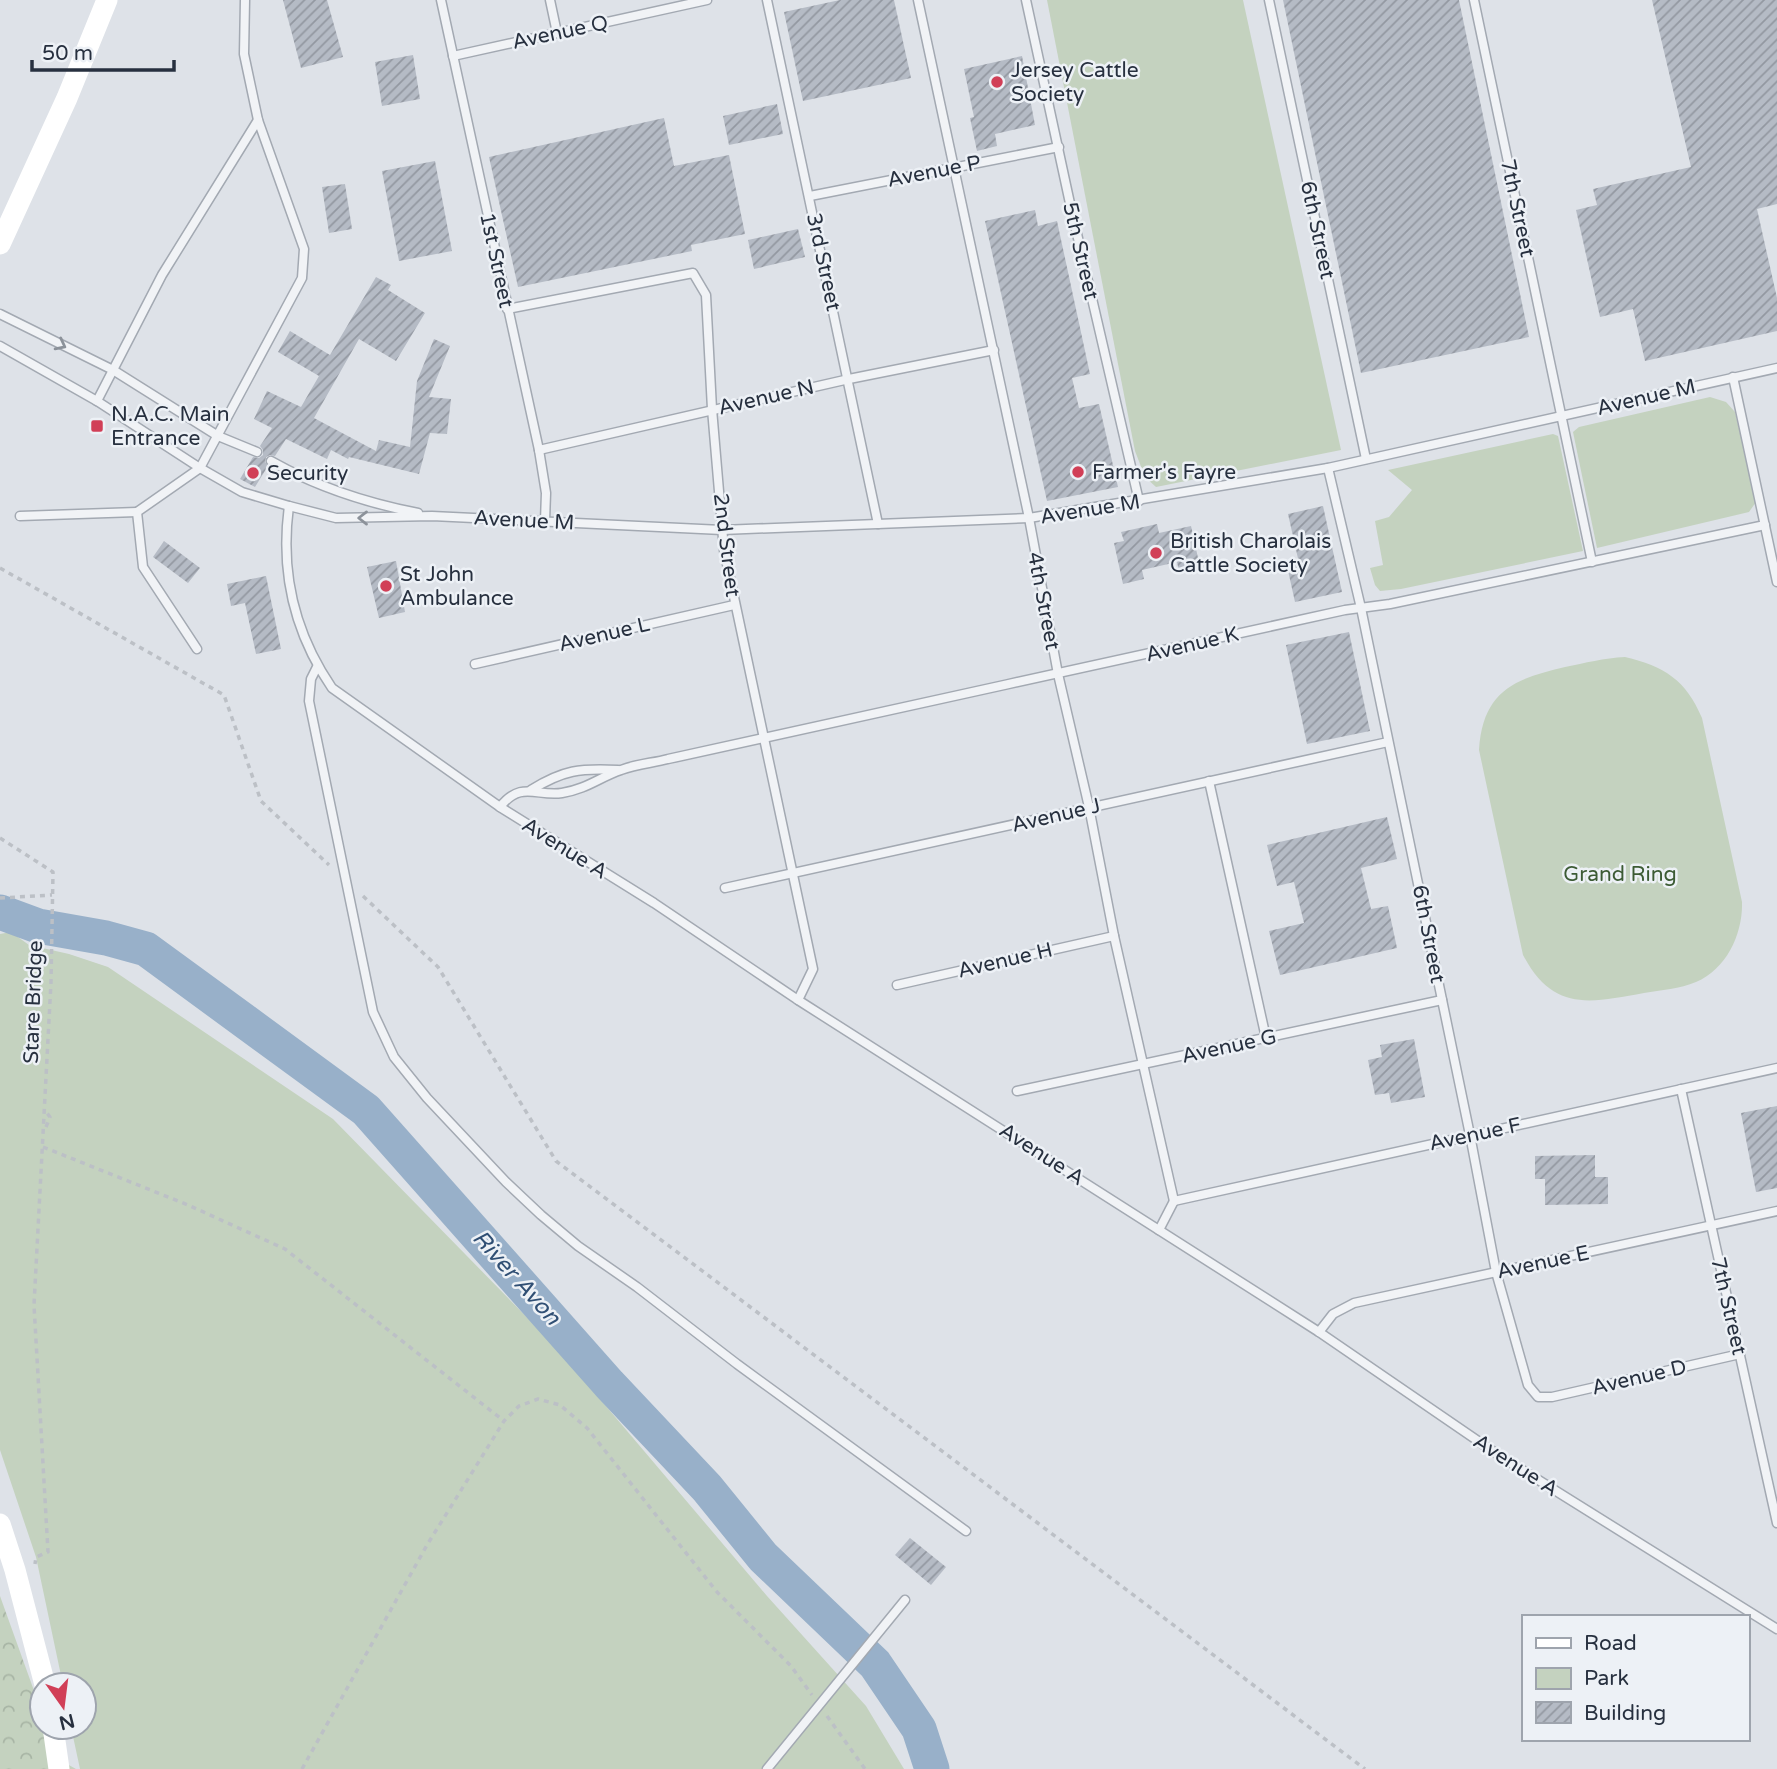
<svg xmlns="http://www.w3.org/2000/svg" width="1777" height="1769" viewBox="0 0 1777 1769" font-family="'Varela Round',sans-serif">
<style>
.green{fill:#c4d2bf}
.forest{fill:url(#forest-crowns)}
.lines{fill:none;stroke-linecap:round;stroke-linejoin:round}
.river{stroke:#98b0c9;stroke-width:35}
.building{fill:url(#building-hatch)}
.lane-casing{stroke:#a3a9b2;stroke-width:11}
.path{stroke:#bcc0c6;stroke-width:3.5;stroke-dasharray:5 5;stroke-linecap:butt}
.lane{stroke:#f1f3f6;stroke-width:8}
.secondary{stroke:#fff;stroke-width:21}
.oneway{stroke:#8c929a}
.poi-dot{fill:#d13f57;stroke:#edf1f6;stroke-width:2.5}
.labels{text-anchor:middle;stroke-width:5;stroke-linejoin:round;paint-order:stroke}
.street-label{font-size:21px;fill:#27303f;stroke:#edf1f6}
.poi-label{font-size:21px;fill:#27303f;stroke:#edf1f6;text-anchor:start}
.park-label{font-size:21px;fill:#3c5b34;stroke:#edf1f6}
.water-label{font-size:23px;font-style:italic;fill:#304f74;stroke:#edf1f6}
</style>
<defs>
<pattern id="forest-crowns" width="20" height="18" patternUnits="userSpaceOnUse" patternTransform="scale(1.75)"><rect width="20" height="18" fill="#c4d2bf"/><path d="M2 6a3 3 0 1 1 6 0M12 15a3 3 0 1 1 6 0" fill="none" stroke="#a8b5a5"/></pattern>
<pattern id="building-hatch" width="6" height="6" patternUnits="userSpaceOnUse" patternTransform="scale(1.75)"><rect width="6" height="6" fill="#b5bbc5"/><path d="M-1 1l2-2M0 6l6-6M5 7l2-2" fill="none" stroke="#9398a1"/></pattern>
</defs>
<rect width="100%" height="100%" fill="#dee2e8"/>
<!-- green -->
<g class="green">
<polygon points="1047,0 1243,0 1341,450 1156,487 1145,477 1135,451"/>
<polygon points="1710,397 1726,402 1735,412 1756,502 1749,512 1597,548 1573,432 1579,427"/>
<polygon points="1553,434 1558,436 1583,551 1401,589 1380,591 1375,585 1370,568 1383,565 1375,521 1389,517 1412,490 1388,470"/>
<path d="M 1625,657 C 1664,666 1686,680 1702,718 L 1742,902 C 1743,933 1727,969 1696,982 C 1680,989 1661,990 1644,993 C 1589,1003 1553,1012 1523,955 L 1479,750 C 1483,691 1514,679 1565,667 C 1585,663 1604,658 1625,657 Z"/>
<polygon points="11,932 29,945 69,954 108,967 333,1119 555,1346 767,1596 866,1706 904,1769 80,1769 71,1727 84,1727 84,1685 63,1685 36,1557 0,1450 0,934"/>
</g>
<!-- forest -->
<polygon class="forest" points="0,1596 42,1713 42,1727 47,1727 58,1759 76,1769 0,1769"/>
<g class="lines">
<!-- river -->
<polyline class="river" points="0,912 38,926 106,938 146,949 366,1110 609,1384 707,1488 763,1557 875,1664 919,1729 932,1769"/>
</g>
<!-- building -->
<g class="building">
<polygon points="283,0 327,0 343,57 301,68"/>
<polygon points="840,0 894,0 911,78 803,101 784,12"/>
<polygon points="1283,0 1459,0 1529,337 1361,373"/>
<polygon points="1652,0 1777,0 1777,204 1757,209 1777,298 1777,331 1645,361 1633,309 1600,317 1576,210 1597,205 1593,189 1691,167"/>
<polygon points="413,55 420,99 382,106 375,62"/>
<polygon points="1022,56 1035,125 995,134 997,146 977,151 970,118 974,117 964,69"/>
<polygon points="777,104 783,134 729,145 723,116"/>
<polygon points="664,118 674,166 729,155 745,234 691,245 692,251 518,287 489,157"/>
<polygon points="435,161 452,251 399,261 382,171"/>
<polygon points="345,184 352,229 329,233 322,187"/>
<polygon points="1035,210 1038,226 1057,221 1090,374 1072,378 1079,408 1099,404 1118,487 1047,501 985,221"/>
<polygon points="798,229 805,257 754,269 748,240"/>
<polygon points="376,277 391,285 388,290 425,313 396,361 359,339 314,418 376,451 379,440 410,447 417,381 434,339 450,346 429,397 451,399 447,434 430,433 419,474 349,457 348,459 331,450 327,459 286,439 275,456 270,455 266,457 265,462 268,466 255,487 240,479 253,457 259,458 263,455 263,450 260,446 272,428 254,419 267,391 301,407 319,376 278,352 290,331 330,355"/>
<polygon points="1323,506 1342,592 1295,602 1287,566 1299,563 1288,514"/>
<polygon points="1157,524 1159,533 1191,526 1200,567 1179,571 1177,562 1142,570 1144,579 1123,584 1114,543 1124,541 1121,532"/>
<polygon points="164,541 200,568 188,583 153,557"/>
<polygon points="396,561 405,612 379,618 367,567"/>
<polygon points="266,576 281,649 256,654 245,603 231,606 227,584"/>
<polygon points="1349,632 1370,731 1307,744 1286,645"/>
<polygon points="1387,817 1397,859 1361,868 1371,909 1388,906 1397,948 1280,975 1269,931 1304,923 1294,882 1277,886 1267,845"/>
<polygon points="1414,1039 1425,1097 1391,1103 1389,1093 1375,1095 1368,1060 1382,1057 1380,1045"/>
<polygon points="1777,1106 1777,1188 1756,1192 1741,1113"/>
<polygon points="1595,1155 1595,1177 1608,1177 1608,1204 1545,1205 1545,1179 1535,1179 1535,1156"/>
<polygon points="910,1538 946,1567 931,1585 895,1555"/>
</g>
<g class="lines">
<!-- lane casing -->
<g class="lane-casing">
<g id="lane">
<polyline points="441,0 539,450 546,493 545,521"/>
<polyline points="550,0 557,33"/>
<polyline points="767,0 878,524"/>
<polyline points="918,0 1029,518 1058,674 1089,807 1114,936 1174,1201"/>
<polyline points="1026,0 1071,208 1139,501"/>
<polyline points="1269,0 1366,459"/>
<polyline points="1474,0 1592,562"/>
<polyline points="453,56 707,0"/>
<polyline points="810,196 1059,147"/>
<polyline points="507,309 693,273 706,295 712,409 724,550 813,969 798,1000"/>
<polyline points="0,314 113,370 218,436 257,452"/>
<polyline points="0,346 97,401 200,468 242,492 289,506 336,518 432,516 722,530 1029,518 1328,468 1777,368"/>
<polyline points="1733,377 1777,582"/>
<polyline points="97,401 162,275 258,120"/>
<polyline points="539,450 849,379 994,350"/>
<path d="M 271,461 C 317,487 367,503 418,513"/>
<polyline points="1328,468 1361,608 1470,1135 1496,1272 1528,1385 1538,1397 1552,1397 1740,1354"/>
<path d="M 289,506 C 280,572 295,634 332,688 L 500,807 L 654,903 L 798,1000 L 1319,1332 L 1500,1456 L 1777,1629"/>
<polyline points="20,516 137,512"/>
<polyline points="197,649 143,567 137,512 200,468 302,278 304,249 258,120 244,54 245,0"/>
<polyline points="475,664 734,605"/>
<polyline points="317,667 311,679 309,701 373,1012 394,1057 427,1098 506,1182 541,1215 578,1246 637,1287 737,1364 966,1531"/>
<polyline points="1209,781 1266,1038"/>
<path d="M 531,790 C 563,770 580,768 618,770"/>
<path d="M 500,807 C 521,780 537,797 562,793 C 587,789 600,777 621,770 C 636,764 653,763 668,759 C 893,709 1120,660 1345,610 L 1390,604 L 1765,525"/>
<polyline points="725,888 1388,742"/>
<polyline points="897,985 1114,936"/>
<polyline points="1681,1089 1777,1523"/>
<polyline points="1017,1091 1442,1000"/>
<polyline points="1174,1201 1777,1068"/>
<polyline points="1159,1230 1174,1201"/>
<polyline points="1319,1332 1333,1314 1354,1303 1777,1211"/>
<polyline points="767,1769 905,1600"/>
</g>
</g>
<!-- path -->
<g class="path">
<polyline points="0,568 224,695 261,801 329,865"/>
<polyline points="0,838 53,872 51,982 34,1305 48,1552 36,1557 35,1564"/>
<polyline points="363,896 438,967 556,1161 1365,1769"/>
<polyline points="0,898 52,895"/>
<polyline points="46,1127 50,1117 46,1112"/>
<polyline points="43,1147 188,1205 285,1249 504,1421"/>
<polyline points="827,1716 865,1769"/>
<polyline points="302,1769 427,1545 504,1421 519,1406 538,1399 560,1405 587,1428 717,1592 791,1666 812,1695"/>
</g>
<!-- lane -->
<use href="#lane" class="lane"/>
<!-- secondary -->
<g class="secondary">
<polyline points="0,244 67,98 107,0"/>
<polyline points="0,1524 15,1570 45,1685"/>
<polyline points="53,1727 59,1769"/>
</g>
</g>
<!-- one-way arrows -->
<defs><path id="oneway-chevron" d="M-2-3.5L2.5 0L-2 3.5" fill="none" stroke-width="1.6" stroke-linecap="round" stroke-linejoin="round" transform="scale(1.75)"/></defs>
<g class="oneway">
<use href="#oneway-chevron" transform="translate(61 345) rotate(27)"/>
<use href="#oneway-chevron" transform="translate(363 518) rotate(-180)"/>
</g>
<!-- markers -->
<g class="poi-dot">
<circle cx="997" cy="82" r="7"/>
<rect x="90" y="419" width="14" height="14" rx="3.5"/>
<circle cx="1078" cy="472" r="7"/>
<circle cx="253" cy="473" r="7"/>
<circle cx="1156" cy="553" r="7"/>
<circle cx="386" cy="586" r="7"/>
</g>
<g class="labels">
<!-- street labels -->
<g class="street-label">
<text transform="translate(560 32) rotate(-12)" y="7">Avenue Q</text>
<text transform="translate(934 171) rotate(-11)" y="7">Avenue P</text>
<text transform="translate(1518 208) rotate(78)" y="7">7th Street</text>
<text transform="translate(1318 230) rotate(78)" y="7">6th Street</text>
<text transform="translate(1081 251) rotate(77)" y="7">5th Street</text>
<text transform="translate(497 260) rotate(78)" y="7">1st Street</text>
<text transform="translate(824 262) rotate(78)" y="7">3rd Street</text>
<text transform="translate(766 397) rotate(-13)" y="7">Avenue N</text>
<text transform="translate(1646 397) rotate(-13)" y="7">Avenue M</text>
<text transform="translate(1090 509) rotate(-9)" y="7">Avenue M</text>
<text transform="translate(524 520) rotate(3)" y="7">Avenue M</text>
<text transform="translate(727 545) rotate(83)" y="7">2nd Street</text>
<text transform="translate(1044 601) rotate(79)" y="7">4th Street</text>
<text transform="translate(604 634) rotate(-13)" y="7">Avenue L</text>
<text transform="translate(1192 644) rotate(-13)" y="7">Avenue K</text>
<text transform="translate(1056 815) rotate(-13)" y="7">Avenue J</text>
<text transform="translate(565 848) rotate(32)" y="7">Avenue A</text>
<text transform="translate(1429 934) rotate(79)" y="7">6th Street</text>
<text transform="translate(1005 960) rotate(-13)" y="7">Avenue H</text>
<text transform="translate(33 1002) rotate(-88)" y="7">Stare Bridge</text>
<text transform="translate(1229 1046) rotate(-12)" y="7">Avenue G</text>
<text transform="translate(1475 1134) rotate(-12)" y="7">Avenue F</text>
<text transform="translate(1042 1154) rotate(33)" y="7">Avenue A</text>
<text transform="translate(1543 1262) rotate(-12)" y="7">Avenue E</text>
<text transform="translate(1729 1306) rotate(77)" y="7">7th Street</text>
<text transform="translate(1639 1377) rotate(-13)" y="7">Avenue D</text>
<text transform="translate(1516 1465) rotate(33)" y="7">Avenue A</text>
</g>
<!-- poi labels -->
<g class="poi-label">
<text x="1011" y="77">Jersey Cattle<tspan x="1011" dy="24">Society</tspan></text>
<text x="111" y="421">N.A.C. Main<tspan x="111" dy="24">Entrance</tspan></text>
<text x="1092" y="479">Farmer's Fayre</text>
<text x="267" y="480">Security</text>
<text x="1170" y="548">British Charolais<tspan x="1170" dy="24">Cattle Society</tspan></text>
<text x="400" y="581">St John<tspan x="400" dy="24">Ambulance</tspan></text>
</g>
<!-- park labels -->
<g class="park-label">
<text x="1620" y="881">Grand Ring</text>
</g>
<!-- water labels -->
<g class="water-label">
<text transform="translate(517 1277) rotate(48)" y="8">River Avon</text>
</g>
</g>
<!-- legend -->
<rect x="1522" y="1615" width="228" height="126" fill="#edf1f6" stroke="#9ea4ad" stroke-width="2"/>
<rect x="1536" y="1638" width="35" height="10" fill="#ffffff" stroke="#9ea4ad" stroke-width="2"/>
<text x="1584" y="1650" font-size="21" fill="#27303f">Road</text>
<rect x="1536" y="1668" width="35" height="21" fill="#c4d2bf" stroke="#9ea4ad" stroke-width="2"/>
<text x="1584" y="1685" font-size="21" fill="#27303f">Park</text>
<rect x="1536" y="1702" width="35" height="21" fill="url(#building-hatch)" stroke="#9ea4ad" stroke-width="2"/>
<text x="1584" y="1720" font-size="21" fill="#27303f">Building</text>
<!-- north arrow -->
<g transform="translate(63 1706) rotate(166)"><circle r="33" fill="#edf1f6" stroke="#9ea4ad" stroke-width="2"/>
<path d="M0-5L12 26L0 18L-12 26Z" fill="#d13f57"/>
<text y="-10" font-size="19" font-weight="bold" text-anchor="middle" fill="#27303f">N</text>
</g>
<!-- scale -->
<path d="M32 60v10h142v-10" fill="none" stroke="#27303f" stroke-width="3.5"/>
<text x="42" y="60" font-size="21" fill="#27303f" stroke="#edf1f6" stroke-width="5" paint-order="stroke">50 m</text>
</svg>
